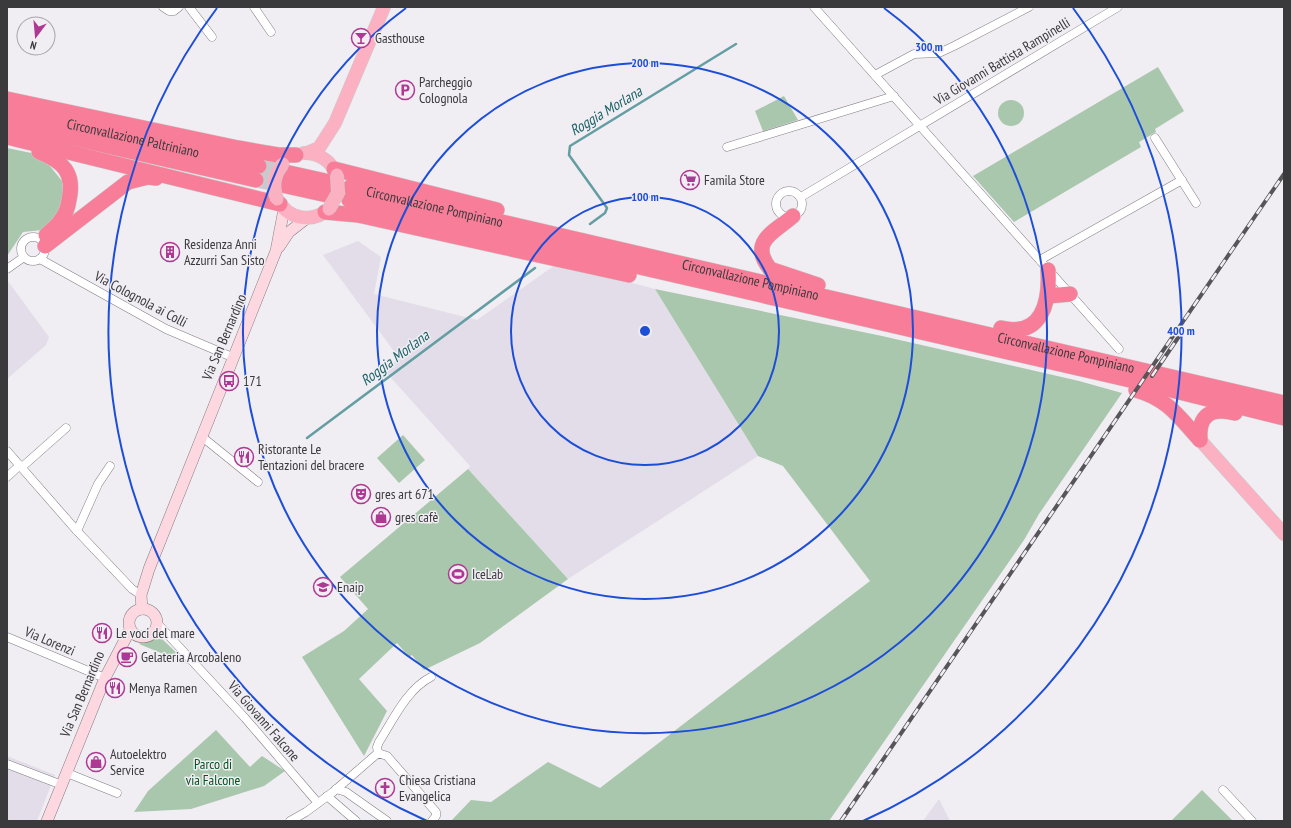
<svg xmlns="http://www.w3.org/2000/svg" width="1291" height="828" viewBox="0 0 1291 828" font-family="'PT Sans Narrow',sans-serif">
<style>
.built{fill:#e3dde9}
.green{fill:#a9c7ac}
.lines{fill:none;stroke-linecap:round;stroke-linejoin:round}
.stream{stroke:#639ea2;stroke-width:2.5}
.highway-tunnel{stroke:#ccc9ce;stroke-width:15;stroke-dasharray:15 8;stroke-linecap:butt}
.street-casing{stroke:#817e83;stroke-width:9}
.secondary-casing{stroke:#817e83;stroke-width:12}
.primary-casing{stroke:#ccc;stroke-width:14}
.highway-casing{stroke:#ccc;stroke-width:16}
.street{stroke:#fff;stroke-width:8}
.secondary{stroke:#fdd8e0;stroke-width:11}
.primary{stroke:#fbb1c1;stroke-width:13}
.highway{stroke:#f87d98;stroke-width:15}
.rail-casing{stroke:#575559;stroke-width:4}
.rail{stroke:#f0edf3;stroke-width:2.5;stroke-dasharray:8;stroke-linecap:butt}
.primary-bridge-casing{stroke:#ccc;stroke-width:14;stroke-linecap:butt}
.primary-bridge{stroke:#fbb1c1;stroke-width:13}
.ring{fill:none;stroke:#1d4ed8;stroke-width:2}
.labels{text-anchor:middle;stroke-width:3;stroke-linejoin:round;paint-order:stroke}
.poi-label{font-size:14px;fill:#3a393c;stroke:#f0edf3;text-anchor:start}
.street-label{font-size:14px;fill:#3a393c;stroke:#f0edf3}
.park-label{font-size:14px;fill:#00531e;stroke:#f0edf3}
.water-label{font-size:15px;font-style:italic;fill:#1d6366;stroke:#f0edf3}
.centre{fill:#1d4ed8;stroke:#f0edf3;stroke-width:2}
.ring-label{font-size:12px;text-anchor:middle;font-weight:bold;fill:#1d4ed8;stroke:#f0edf3;stroke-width:3;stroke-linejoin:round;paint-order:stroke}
</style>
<rect width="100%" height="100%" fill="#f0edf3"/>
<!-- built -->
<g class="built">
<polygon points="358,241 381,257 374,294 477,320 558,263 655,289 758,456 568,579 468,469 470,466 384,370 399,358 323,255"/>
<polygon points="7,280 49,337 46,345 7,379"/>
<polygon points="7,756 55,775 37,821 7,821"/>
<polygon points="939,799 950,821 923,821"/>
</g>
<!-- green -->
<g class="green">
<polygon points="1158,67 1184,111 1155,129 1156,132 1139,142 1141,147 1014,222 973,176"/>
<polygon points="784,96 798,120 763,131 755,111"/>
<circle cx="1011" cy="113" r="13"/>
<polygon points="7,148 41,155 62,181 64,197 61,209 54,219 42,230 23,232 7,256"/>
<polygon points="655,289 882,336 1079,381 1122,393 1039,514 1024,540 829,821 451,821 471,800 491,802 548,762 600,788 870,581 783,466 758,456"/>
<polygon points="403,435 425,460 399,483 377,458"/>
<polygon points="468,469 568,579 480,643 424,670 412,655 409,657 397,643 359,679 387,711 364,756 302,657 344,631 368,609 340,577"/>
<polygon points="158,635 188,664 139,644"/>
<polygon points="216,730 250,767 262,756 285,771 264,786 191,809 134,812 148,791"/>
<polygon points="1202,790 1233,821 1171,821"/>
</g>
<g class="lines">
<!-- stream -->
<g class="stream">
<polyline points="590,224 605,213 607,208 569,155 570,146 736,44"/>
<polyline points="307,438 535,268"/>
</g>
<!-- highway-tunnel -->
<g class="highway-tunnel">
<polyline points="259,166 285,172"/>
<polyline points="256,180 282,185"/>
</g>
<!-- street casing -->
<g class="street-casing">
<g id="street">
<polyline points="163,7 169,11 174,11 179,7"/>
<polyline points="189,7 212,37"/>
<polyline points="254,7 271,32"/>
<polyline points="814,7 1119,349"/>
<polyline points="875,75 914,54 939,53 954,46 1029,7"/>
<polyline points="1155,138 1196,203"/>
<polyline points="727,147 894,96"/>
<circle cx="789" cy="204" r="13"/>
<polyline points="801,197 1118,7"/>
<circle cx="33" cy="249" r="12"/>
<polyline points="40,259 166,329 232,357"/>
<polyline points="1040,260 1182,180"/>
<polyline points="7,269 24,257"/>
<polyline points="201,436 258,482"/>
<polyline points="7,451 77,531 132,589 141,595"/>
<polyline points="22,467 66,428"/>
<polyline points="7,477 20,465"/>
<polyline points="77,531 98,484 110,466"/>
<polyline points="157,623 245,718 318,803"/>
<polyline points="7,637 105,678"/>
<path d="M 378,753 L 377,747 L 379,742 C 393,720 407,689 431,677"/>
<polyline points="7,764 62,785"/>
<polyline points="67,773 117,793"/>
<polyline points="336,789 346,792 387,821"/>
<polyline points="1223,790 1252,821"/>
<polyline points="327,796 356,821"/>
<polyline points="290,821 306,812 333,792 378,753 387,756 436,812 436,816 432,821"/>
</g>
</g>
<!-- secondary casing -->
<g class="secondary-casing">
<g id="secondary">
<polyline points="279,247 289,232 307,218"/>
<circle cx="143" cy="623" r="14"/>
<polyline points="142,609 141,595 149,569 276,251 284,209"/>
<polyline points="47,821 105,678 130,630"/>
</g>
</g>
<!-- primary casing -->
<g class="primary-casing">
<g id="primary">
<path d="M 304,153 C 319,153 331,161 337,175"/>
<polyline points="307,153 319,148 335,123 384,7"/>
<path d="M 277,199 C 288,219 311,224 329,209"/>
<polyline points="1200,440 1284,534"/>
</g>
</g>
<!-- highway casing -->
<g class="highway-casing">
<g id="highway">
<polyline points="7,99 238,148 278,155 296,155"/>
<path id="s1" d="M 12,111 L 259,166"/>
<polyline points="7,123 256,180"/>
<polyline points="7,137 280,204"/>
<path d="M 39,152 C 63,161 75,173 69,200 C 68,207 65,215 61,220 C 57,226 51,231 46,235"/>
<polyline points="334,169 497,210"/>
<polyline points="285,172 330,182"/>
<polyline points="282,185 327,195"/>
<path id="s2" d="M 350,187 L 1284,403"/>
<polyline points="349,200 1143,383 1284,418"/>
<polyline points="325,212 358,215 629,275"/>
<path d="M 793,216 C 775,232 748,241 770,269 L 818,285"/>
<polyline points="45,246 128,182 148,177 156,178"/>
<polyline points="1048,296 1070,294"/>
<path d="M 1001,328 C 1042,338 1050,302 1048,270"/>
<path d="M 1136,390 C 1168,399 1179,417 1200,440"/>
<path d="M 1200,440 C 1198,415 1211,407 1235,413"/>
</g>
</g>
<!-- street -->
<use href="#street" class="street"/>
<!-- secondary -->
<use href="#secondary" class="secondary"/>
<!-- primary -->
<use href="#primary" class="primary"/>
<!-- highway -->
<use href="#highway" class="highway"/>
<!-- rail casing -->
<g class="rail-casing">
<g id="rail">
<polyline points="1152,376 1182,332"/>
<polyline points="841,821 1284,174"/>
</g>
</g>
<!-- rail -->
<use href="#rail" class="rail"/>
<!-- primary-bridge casing -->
<g class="primary-bridge-casing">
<g id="primary-bridge">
<path d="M 277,199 C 272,186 274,174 283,164"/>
<polyline points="329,209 338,193 337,175"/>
</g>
</g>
<!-- primary-bridge -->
<use href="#primary-bridge" class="primary-bridge"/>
</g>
<!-- distance rings -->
<g class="ring">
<circle cx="645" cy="331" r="134"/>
<circle cx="645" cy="331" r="268"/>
<path d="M884 8A402 402 0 1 1 406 8"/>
<path d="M427 821A536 536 0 0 1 217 8M1073 8A536 536 0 0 1 863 821"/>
</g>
<!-- icons -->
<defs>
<g id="bar-ring" transform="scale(1)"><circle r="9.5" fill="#f0edf3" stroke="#ae3992" stroke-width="1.5"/><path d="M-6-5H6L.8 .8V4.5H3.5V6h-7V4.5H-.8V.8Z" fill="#ae3992"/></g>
<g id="parking-ring" transform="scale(1)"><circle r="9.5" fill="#f0edf3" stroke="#ae3992" stroke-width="1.5"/><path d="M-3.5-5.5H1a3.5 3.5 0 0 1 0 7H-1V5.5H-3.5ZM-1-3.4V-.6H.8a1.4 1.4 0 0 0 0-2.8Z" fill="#ae3992"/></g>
<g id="supermarket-ring" transform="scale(1)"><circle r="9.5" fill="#f0edf3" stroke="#ae3992" stroke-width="1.5"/><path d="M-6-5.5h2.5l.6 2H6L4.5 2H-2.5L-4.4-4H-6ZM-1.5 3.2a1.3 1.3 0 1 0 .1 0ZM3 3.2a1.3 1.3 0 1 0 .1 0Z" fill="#ae3992"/></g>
<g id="building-ring" transform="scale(1)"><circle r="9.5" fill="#f0edf3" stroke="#ae3992" stroke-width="1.5"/><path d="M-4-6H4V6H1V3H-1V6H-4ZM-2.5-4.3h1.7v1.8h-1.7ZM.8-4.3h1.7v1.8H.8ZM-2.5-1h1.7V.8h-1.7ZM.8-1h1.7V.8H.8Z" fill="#ae3992"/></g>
<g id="bus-ring" transform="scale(1)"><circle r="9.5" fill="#f0edf3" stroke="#ae3992" stroke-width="1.5"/><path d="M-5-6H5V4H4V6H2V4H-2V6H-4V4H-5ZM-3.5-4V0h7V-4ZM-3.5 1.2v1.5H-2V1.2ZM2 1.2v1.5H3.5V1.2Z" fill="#ae3992"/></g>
<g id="restaurant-ring" transform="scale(1)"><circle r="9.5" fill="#f0edf3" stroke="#ae3992" stroke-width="1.5"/><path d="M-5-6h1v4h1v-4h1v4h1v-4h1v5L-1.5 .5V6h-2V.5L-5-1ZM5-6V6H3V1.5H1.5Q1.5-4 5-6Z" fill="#ae3992"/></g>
<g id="theatre-ring" transform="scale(1)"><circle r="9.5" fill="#f0edf3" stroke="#ae3992" stroke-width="1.5"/><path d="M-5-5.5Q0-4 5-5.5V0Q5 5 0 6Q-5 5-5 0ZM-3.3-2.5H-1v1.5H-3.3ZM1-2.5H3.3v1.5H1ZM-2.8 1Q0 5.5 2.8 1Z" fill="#ae3992"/></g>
<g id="shop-ring" transform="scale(1)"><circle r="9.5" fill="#f0edf3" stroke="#ae3992" stroke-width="1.5"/><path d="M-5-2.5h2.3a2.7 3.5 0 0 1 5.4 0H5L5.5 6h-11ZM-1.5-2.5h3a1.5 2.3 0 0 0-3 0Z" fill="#ae3992"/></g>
<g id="stadium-ring" transform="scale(1)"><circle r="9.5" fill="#f0edf3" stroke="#ae3992" stroke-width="1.5"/><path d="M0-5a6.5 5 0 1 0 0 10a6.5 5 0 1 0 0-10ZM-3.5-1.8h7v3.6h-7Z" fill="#ae3992"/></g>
<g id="school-ring" transform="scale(1)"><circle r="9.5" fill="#f0edf3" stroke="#ae3992" stroke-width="1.5"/><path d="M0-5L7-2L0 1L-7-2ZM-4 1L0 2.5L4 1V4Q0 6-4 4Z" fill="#ae3992"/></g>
<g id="cafe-ring" transform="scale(1)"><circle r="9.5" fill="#f0edf3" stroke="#ae3992" stroke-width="1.5"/><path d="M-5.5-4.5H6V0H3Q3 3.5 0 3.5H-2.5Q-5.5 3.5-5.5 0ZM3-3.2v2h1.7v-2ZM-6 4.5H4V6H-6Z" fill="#ae3992"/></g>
<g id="church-ring" transform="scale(1)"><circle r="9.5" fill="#f0edf3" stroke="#ae3992" stroke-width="1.5"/><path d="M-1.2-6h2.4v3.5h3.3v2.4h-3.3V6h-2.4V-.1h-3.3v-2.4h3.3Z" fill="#ae3992"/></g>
</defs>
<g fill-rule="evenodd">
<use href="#bar-ring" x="361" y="38"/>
<use href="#parking-ring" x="405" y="90"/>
<use href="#supermarket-ring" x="690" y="180"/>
<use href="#building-ring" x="170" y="252"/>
<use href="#bus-ring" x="229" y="381"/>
<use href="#restaurant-ring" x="244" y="457"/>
<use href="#theatre-ring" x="361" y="494"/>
<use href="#shop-ring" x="381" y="517"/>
<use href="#stadium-ring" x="458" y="574"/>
<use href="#school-ring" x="323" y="587"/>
<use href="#restaurant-ring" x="102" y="633"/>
<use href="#cafe-ring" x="127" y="657"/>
<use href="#restaurant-ring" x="115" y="688"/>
<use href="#shop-ring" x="96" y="762"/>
<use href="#church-ring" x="385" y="788"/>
</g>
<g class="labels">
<!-- poi labels -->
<g class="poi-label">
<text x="375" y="43">Gasthouse</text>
<text x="419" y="87">Parcheggio<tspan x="419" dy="16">Colognola</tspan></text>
<text x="704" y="185">Famila Store</text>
<text x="184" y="249">Residenza Anni<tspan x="184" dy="16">Azzurri San Sisto</tspan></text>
<text x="243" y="386">171</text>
<text x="258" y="454">Ristorante Le<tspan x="258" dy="16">Tentazioni del bracere</tspan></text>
<text x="375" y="499">gres art 671</text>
<text x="395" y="522">gres cafè</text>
<text x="472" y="579">IceLab</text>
<text x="337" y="592">Enaip</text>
<text x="116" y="638">Le voci del mare</text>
<text x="141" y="662">Gelateria Arcobaleno</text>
<text x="129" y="693">Menya Ramen</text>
<text x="110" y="759">Autoelektro<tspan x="110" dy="16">Service</tspan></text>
<text x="399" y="785">Chiesa Cristiana<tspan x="399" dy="16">Evangelica</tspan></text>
</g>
<!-- street labels -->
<g class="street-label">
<text transform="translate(1002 61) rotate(-31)" y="5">Via Giovanni Battista Rampinelli</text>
<text dy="5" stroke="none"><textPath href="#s1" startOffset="124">Circonvallazione Paltriniano</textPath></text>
<text dy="5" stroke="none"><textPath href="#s2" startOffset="87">Circonvallazione Pompiniano</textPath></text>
<text dy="5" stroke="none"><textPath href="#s2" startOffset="411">Circonvallazione Pompiniano</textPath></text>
<text transform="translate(141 299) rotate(28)" y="5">Via Colognola ai Colli</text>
<text transform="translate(224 337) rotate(-67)" y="5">Via San Bernardino</text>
<text dy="5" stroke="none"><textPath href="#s2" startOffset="735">Circonvallazione Pompiniano</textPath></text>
<text transform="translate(50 641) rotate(23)" y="5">Via Lorenzi</text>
<text transform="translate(82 694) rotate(-67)" y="5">Via San Bernardino</text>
<text transform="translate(264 721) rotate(49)" y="5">Via Giovanni Falcone</text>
</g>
<!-- park labels -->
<g class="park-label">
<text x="213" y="769">Parco di<tspan x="213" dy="16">via Falcone</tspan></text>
</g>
<!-- water labels -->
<g class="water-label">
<text transform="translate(606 111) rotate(-31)" y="5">Roggia Morlana</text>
<text transform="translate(395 358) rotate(-37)" y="5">Roggia Morlana</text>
</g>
</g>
<circle cx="645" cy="331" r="6" class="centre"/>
<g class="ring-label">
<text x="929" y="51">300 m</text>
<text x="645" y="67">200 m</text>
<text x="645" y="201">100 m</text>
<text x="1181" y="335">400 m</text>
</g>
<!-- border -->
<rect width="1291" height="828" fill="none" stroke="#3a393c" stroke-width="16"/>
<!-- north arrow -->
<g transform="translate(36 36) rotate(196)"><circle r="19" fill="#f0edf3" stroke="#a7a5aa"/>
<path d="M0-3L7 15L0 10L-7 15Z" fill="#ae3992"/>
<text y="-6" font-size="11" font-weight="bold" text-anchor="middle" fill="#3a393c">N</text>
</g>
</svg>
